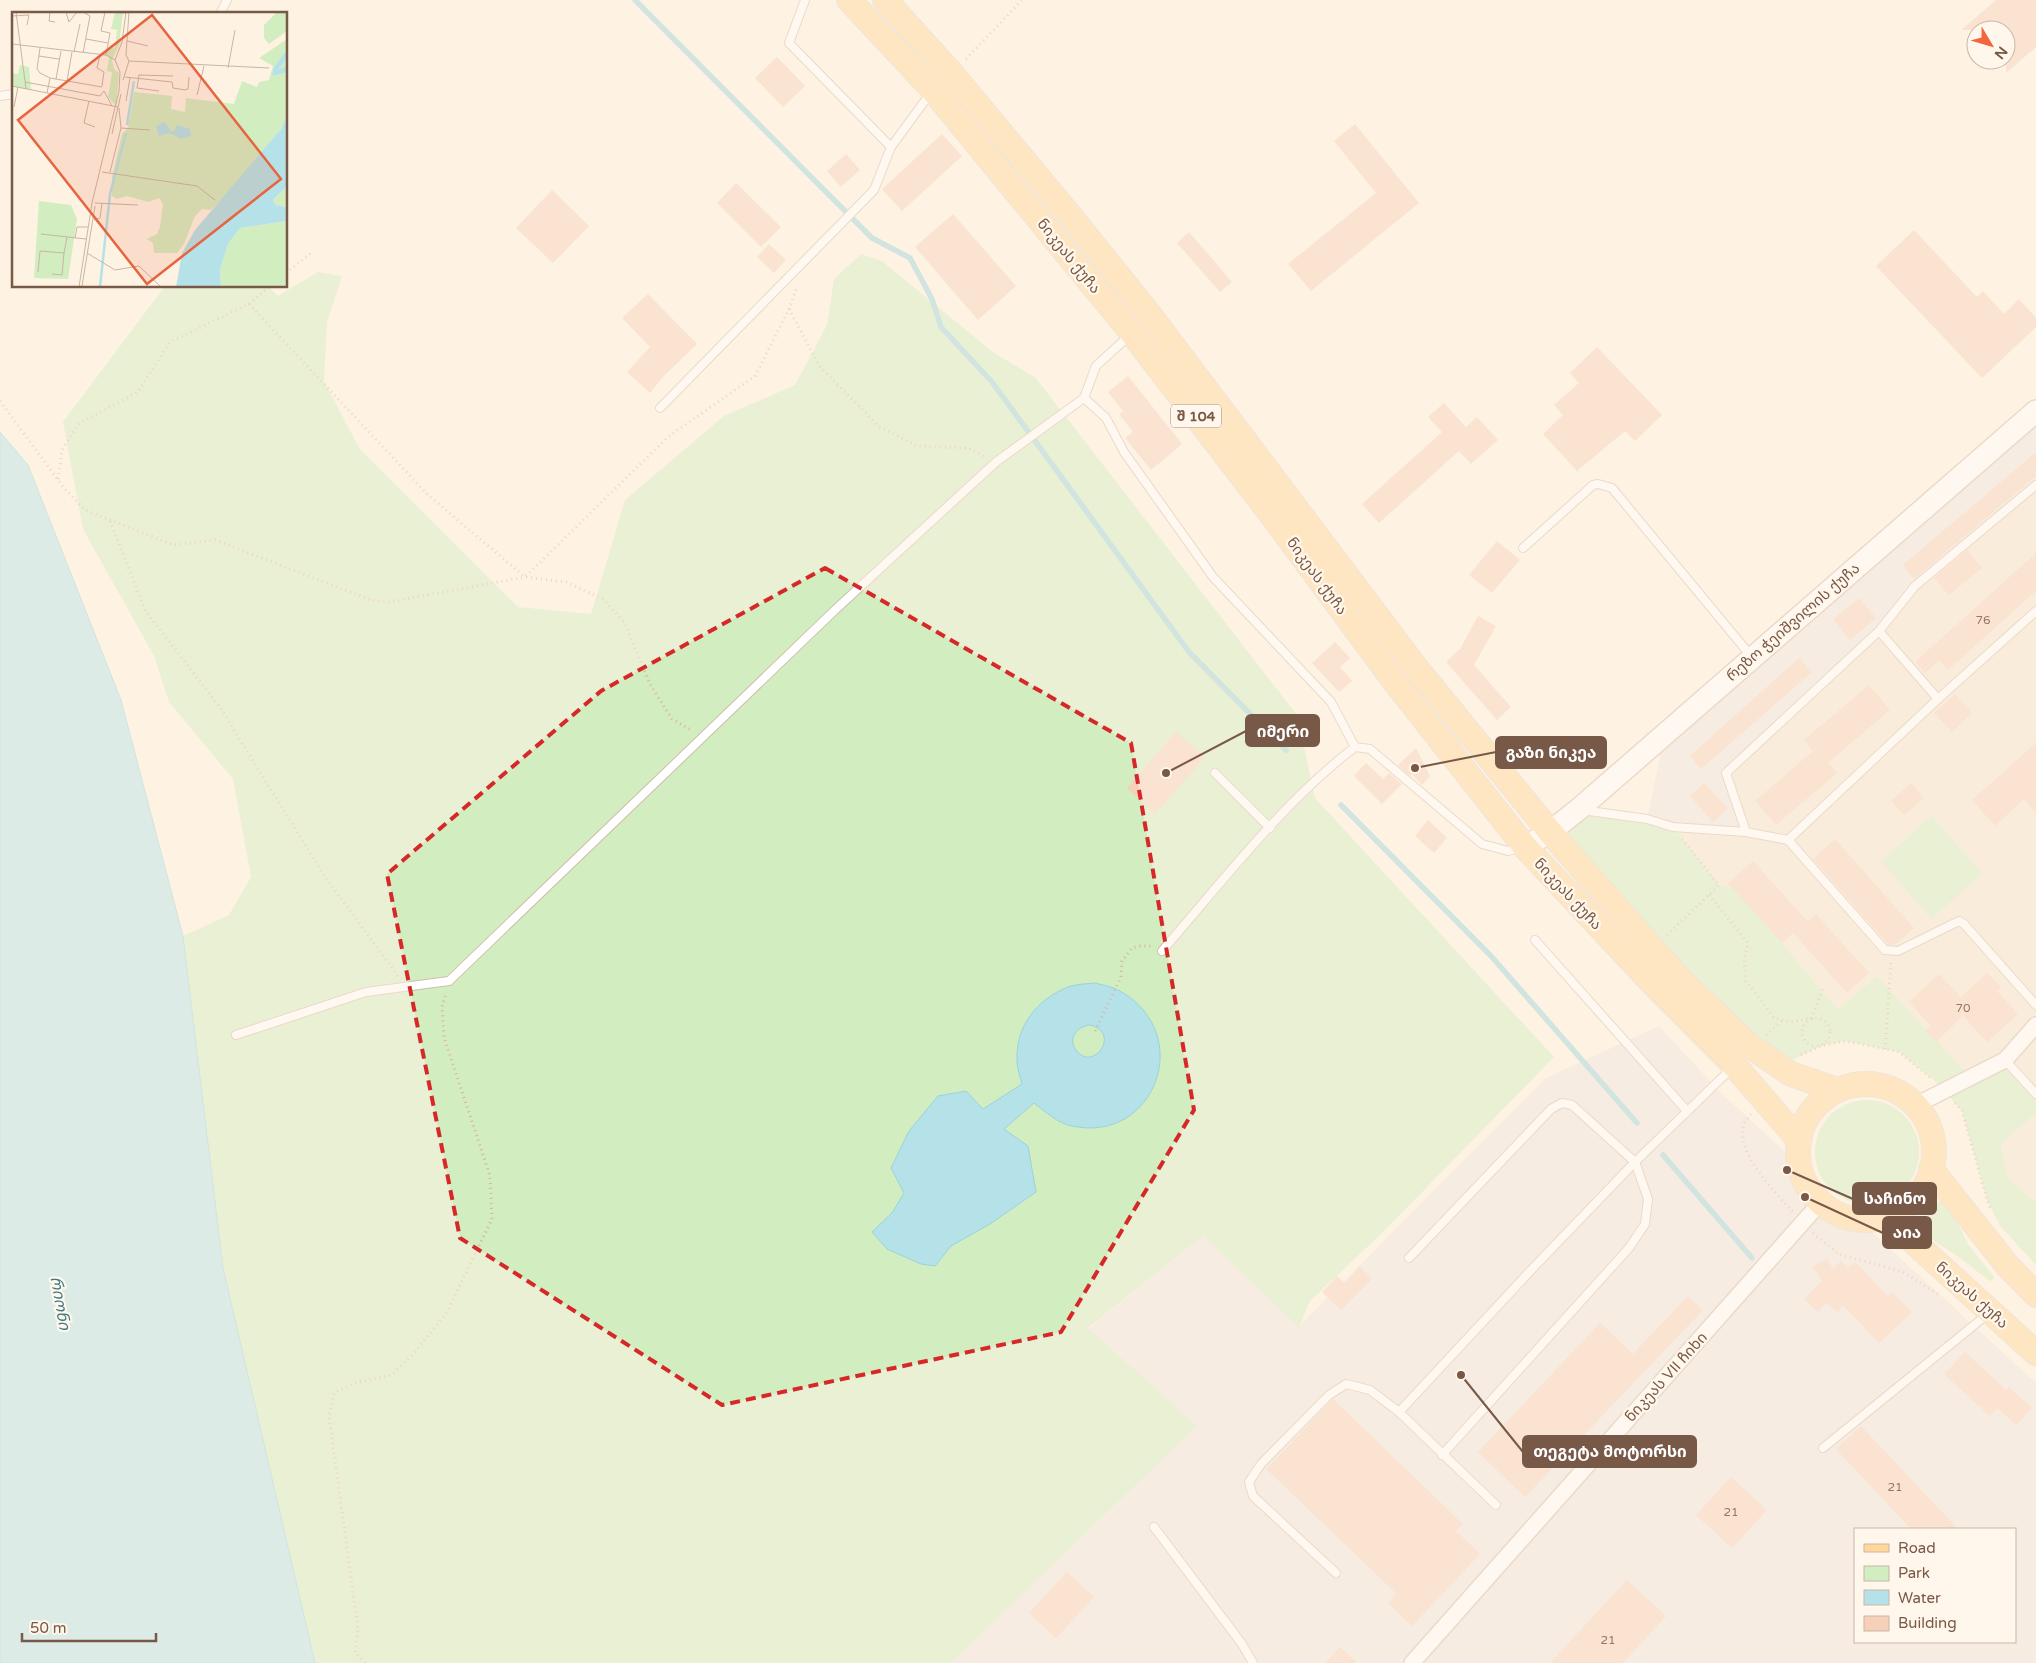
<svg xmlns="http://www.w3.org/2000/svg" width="2036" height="1663" viewBox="0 0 2036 1663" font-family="'Varela Round','Noto Sans Georgian',sans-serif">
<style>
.residential{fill:#f6e5d0}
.industrial{fill:#ede5de;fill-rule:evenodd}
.green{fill:#d2edc0}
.water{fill:#b5e2e9;stroke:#9bd2dc;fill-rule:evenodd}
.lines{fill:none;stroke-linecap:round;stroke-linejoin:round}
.stream{stroke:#9bd2dc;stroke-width:5.5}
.building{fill:#f6d0b8}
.service-casing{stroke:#d2bcab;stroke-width:10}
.minor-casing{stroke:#d2bcab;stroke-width:18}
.secondary-casing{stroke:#d6bca8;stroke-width:24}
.primary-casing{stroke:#dcd4cf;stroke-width:26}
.path{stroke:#dbb39b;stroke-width:3;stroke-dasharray:1 4;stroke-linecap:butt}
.service{stroke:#fff;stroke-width:8}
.minor{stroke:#fff;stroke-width:15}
.secondary{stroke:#fff;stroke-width:21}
.primary{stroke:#ffd899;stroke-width:24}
.marked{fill:none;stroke:#d62828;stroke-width:4;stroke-dasharray:10 6;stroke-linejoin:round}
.labels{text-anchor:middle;stroke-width:4.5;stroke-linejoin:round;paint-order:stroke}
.number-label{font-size:12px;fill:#987663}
.shield{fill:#fff7eb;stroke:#a08878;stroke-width:1}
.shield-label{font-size:14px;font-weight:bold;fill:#785847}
.street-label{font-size:15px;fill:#785847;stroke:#fff7eb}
.water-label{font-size:16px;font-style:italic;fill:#3b7a86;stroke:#fff7eb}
.inset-river{fill:none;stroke:#b5e2e9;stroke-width:2.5}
.inset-road{fill:none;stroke:#c8b5a5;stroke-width:1}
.view{fill:#e6643f;fill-opacity:0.15;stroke:#e6643f;stroke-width:2.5}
.inset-edge{fill:none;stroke:#785847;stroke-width:2.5}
.leader{fill:none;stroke:#785847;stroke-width:2}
.callout-dot{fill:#785847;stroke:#fff7eb;stroke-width:2}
.callout{fill:#785847;stroke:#785847;stroke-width:2}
.callout-label{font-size:16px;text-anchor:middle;font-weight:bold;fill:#fff}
</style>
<rect width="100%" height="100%" fill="#fef3e3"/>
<!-- residential -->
<g class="residential">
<polygon points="2036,485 2036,1094 1970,1077 1838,1010 1736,888 1719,885 1673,827 1915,586"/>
<polygon points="2036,1113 2036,1203 2007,1176 2001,1144"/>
</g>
<!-- industrial -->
<g class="industrial">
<polygon points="2036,412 2036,485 1915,586 1879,631 1726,773 1746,832 1673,827 1647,819 1662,748"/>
<path d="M 1659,1026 L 1721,1093 L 2036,1383 L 2036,1663 L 951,1663 L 1197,1426 L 1088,1329 L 1203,1236 L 1299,1326 L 1546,1078 ZM 1855,1529 L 2015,1529 L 2015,1642 L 1855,1642 Z"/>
</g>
<!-- green -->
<g class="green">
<polygon points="861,254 882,261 994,353 1035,377 1297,715 1315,798 1554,1057 1384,1231 1310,1301 1299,1327 1203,1236 1088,1328 1197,1426 951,1663 315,1663 223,1268 183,936 229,915 251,877 233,779 169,702 154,656 83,529 63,422 165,286 268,286 278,296 318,272 342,276 327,322 324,381 359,448 518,607 591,614 625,500 724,416 795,385 827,325 834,279"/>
<polygon points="1579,809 1673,827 1719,885 1736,888 1838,1010 1877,976 1970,1077 2005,1060 2036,1094 2036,1113 2001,1145 2007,1176 2036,1203 2036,1265 2000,1226 1987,1200 1962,1111 1935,1081 1899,1052 1845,1041 1821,1046 1788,1062 1783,1069 1550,832"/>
<polygon points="1932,816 1982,874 1931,919 1881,861"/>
<circle cx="1867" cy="1152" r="52"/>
<polygon points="1944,1195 1968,1244 1994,1277 1993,1280 1990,1281 1956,1255 1912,1227 1924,1220"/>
</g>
<!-- water -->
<g class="water">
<polygon points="0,432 28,465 121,700 183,936 223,1268 315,1663 0,1663"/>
<path d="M 1095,983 C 1103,985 1113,987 1120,991 C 1196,1034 1155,1144 1072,1126 C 1057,1123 1046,1112 1034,1103 L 1004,1129 L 1028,1146 L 1036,1192 L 990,1224 L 951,1246 L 935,1266 L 921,1264 L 887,1249 L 872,1232 L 892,1213 L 904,1193 L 891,1168 L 909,1131 L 938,1096 L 966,1091 L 983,1109 L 1022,1084 C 1020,1076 1017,1068 1017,1061 C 1015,1027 1037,999 1068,987 C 1076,984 1086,984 1095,983 ZM 1090,1025 C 1122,1033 1093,1073 1076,1050 C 1067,1038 1078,1026 1090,1025 Z"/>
</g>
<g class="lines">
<!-- stream -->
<g class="stream">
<polyline points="635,0 872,238 910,258 932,299 941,327 992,382 1189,652 1286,750"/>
<polyline points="1341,805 1491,956 1637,1123"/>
<polyline points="1663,1155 1752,1258"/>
</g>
</g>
<!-- building -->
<g class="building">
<polygon points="1996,0 2036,0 2036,47 2006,73 2006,30 1961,30"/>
<polygon points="777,57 805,86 783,107 755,78"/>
<polygon points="1355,124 1419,203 1311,291 1288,264 1376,193 1334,141"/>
<polygon points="942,134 962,156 902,211 882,189"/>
<polygon points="846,154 860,170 841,187 827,171"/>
<polygon points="736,183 781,227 761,247 717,203"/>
<polygon points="552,190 589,226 553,263 516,228"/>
<polygon points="953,214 1016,286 978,320 915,247"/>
<polygon points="1914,230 1977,297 1983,291 2004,314 2019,299 2036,318 2036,327 1982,378 1876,266"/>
<polygon points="1189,232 1232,282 1220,292 1177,243"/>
<polygon points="769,244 786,260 774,273 757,257"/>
<polygon points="648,294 697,344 662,378 650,393 627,372 650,347 622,318"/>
<polygon points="1597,347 1662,415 1635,441 1625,431 1577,471 1543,434 1563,415 1554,405 1579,383 1570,373"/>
<polygon points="1128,376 1182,444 1151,470 1125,438 1133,432 1119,414 1123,411 1108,392"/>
<polygon points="1444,403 1466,427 1477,417 1498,440 1471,464 1459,451 1379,523 1362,504 1442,432 1428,417"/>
<polygon points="2036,452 2036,476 1914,579 1903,565"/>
<polygon points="1497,541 1520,560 1492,593 1469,575"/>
<polygon points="1967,550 1982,568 1949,595 1934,578"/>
<polygon points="2036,553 2036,591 1948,670 1939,660 1925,673 1915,662"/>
<polygon points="1859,598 1876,618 1850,640 1833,619"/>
<polygon points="1478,616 1496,626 1474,665 1511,707 1497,720 1446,662 1460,649"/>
<polygon points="1335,642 1350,658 1340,667 1352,681 1339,692 1312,663"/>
<polygon points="1799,658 1812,672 1701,769 1690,756"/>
<polygon points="1869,685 1890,710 1828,763 1837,773 1776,825 1755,801 1813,751 1804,740"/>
<polygon points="1955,694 1972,713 1952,732 1934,713"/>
<polygon points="1176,732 1205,757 1155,814 1127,788"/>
<polygon points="2036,743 2036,813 2024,799 1995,826 1972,800"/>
<polygon points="1416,748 1430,776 1422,785 1412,774 1410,776 1398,765"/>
<polygon points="1366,763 1383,779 1389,773 1402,784 1382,804 1354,776"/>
<polygon points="1704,783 1728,809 1713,822 1690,796"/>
<polygon points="1911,783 1924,798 1904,815 1891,801"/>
<polygon points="1428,820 1447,838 1434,853 1415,836"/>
<polygon points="1835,839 1914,928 1894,945 1889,945 1813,859"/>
<polygon points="1753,861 1808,922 1816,914 1869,973 1847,993 1793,933 1782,943 1728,883"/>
<polygon points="1987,973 2001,987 1997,991 2018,1014 1987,1042 1963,1016 1936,1042 1925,1031 1931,1026 1909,1002 1939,974 1961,997"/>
<polygon points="1827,1259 1833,1269 1841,1261 1848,1268 1855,1262 1888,1296 1892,1292 1912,1312 1879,1343 1843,1305 1838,1312 1826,1303 1818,1312 1804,1299 1822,1281 1813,1267"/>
<polygon points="1360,1267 1372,1279 1341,1310 1322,1292 1337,1276 1345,1283"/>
<polygon points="1688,1296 1703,1310 1525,1497 1478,1452 1600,1323 1633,1354"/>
<polygon points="1965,1352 2006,1390 2009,1387 2032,1408 2016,1425 1997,1408 1990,1416 1944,1374"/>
<polygon points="1333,1399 1463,1524 1456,1531 1480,1554 1412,1626 1388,1603 1397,1594 1266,1469"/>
<polygon points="1861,1426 1958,1529 1911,1529 1836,1449"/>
<polygon points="1731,1477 1767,1510 1732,1548 1696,1515"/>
<polygon points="1067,1572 1094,1597 1056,1638 1029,1613"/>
<polygon points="1627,1580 1666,1616 1623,1663 1550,1663"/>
<polygon points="1340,1647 1357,1663 1325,1663"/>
</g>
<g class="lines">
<!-- service casing -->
<g class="service-casing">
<g id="service">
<polyline points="805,0 789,43 891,147"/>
<polyline points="220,14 227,0"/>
<polyline points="0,96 14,94"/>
<polyline points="1084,398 1106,418 1124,452 1213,577 1331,702 1355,747"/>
<polyline points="660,408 874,190 891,147 932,91"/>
<polyline points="1523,548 1593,485 1598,484 1612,488 1751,656"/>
<polyline points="1879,631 1938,699"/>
<polyline points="1215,773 1270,828"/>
<polyline points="1582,810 1647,819 1673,827 1746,832 1788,840 1885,950 1898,951 1959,921 1964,924 2036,1005"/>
<polyline points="1746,832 1726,773 1879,631 1915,586 2036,485"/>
<polyline points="1788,840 1938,699 2036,611"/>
<polyline points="1535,940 1687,1111"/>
<path d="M 1162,951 C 1222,882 1282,803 1355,747 L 1370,749 L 1482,844 L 1508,851 L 1520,848"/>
<polyline points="236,1035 366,992 449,981 836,609 996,462 1084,398 1096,366 1131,334"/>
<polyline points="2005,1060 2036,1094"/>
<polyline points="1409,1258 1551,1109 1562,1103 1572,1105 1635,1162 1648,1199 1645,1224 1629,1248 1442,1455"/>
<polyline points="1399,1412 1496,1505"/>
<polyline points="1823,1448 1989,1313"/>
<polyline points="1154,1527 1242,1644 1253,1663"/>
<polyline points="1336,1573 1253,1496 1249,1482 1261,1464 1329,1395 1346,1384 1370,1390 1399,1412 1533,1268 1635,1162 1733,1067"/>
</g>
</g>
<!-- minor casing -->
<g class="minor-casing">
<g id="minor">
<polyline points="1916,1105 2005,1060 2036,1025"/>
<polyline points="1412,1663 1820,1203"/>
</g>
</g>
<!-- secondary casing -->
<g class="secondary-casing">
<polyline id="secondary" points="1525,847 1550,832 1579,809 2036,411"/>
</g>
<!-- primary casing -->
<g class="primary-casing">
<g id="primary">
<polyline points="849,0 933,90 1132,333 1271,514 1395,682 1525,847 1658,989 1734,1065 1799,1140"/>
<polyline points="885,0 952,74 1071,217 1149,314 1417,669 1550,832 1652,948 1681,980 1747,1044 1791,1074 1837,1090"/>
<circle cx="1866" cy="1152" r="68"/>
<polyline points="1931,1169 2007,1265 2036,1295"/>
<polyline points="1886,1217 2036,1353"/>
</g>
</g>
<!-- path -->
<g class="path">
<polyline points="966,59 1022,0"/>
<polyline points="286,273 311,253"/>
<polyline points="249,304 427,494 525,577 668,437 755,376 789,309 797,287"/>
<polyline points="789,309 820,367 880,427 917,446 968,448 984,456"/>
<polyline points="0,401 64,488 85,510 174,545 215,540 371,600 389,602 525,577 566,582 603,599 624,622 651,686 672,719 693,731"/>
<polyline points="58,479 62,450 78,424 138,392 170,342 249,304 270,286"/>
<polyline points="110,521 145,610 221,709 325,877 398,976"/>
<polyline points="1709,895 1748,943 1744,960 1746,981 1774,1018 1790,1022 1812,1018 1823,987"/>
<polyline points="1667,935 1719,885 1682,839"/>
<circle cx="1816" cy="1032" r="14"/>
<polyline points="1095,1031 1121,977 1122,961 1132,948 1140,946 1151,946"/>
<polyline points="1766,1035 1782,1021"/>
<polyline points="1885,1049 1891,963"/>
<polyline points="1801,1055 1821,1046 1845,1041 1899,1052 1932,1079"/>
<polyline points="1955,1103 1962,1111 1987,1200 1991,1210"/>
<path d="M 1751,1114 C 1749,1117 1745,1121 1744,1124 C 1734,1152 1776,1193 1793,1212"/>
<polyline points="1813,1233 1839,1254 1903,1272 1938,1294"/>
<polyline points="365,1663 355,1652 358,1630 329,1416 334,1393 354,1383 392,1375 416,1351 447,1312 492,1219 490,1176 444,1037 442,1007 446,993"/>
</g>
<!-- service -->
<use href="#service" class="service"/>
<!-- minor -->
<use href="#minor" class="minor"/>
<!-- secondary -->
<use href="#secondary" class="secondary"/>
<!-- primary -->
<use href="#primary" class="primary"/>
</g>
<!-- marked area -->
<path d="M0 0H2036V1663H0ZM 825,568 L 1131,743 L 1194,1110 L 1061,1332 L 722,1405 L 460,1238 L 387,874 L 601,691 Z" fill="#fef3e3" fill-opacity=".55" fill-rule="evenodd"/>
<path class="marked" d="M 825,568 L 1131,743 L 1194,1110 L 1061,1332 L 722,1405 L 460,1238 L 387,874 L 601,691 Z"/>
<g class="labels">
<!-- number labels -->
<g class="number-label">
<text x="1983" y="624">76</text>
<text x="1963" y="1012">70</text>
<text x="1895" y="1491">21</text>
<text x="1731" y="1516">21</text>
<text x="1608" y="1644">21</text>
</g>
<!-- shield labels -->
<rect class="shield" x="1171" y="404.5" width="50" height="23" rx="4"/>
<g class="shield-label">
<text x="1196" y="421">შ 104</text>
</g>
<!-- street labels -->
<g class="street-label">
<text transform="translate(1069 256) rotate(51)" y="5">ნიკეას ქუჩა</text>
<text transform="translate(1317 576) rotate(54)" y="5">ნიკეას ქუჩა</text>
<text transform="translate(1793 622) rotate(-41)" y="5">რეზო ჭეიშვილის ქუჩა</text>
<text transform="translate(1568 894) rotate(47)" y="5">ნიკეას ქუჩა</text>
<text transform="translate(1972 1295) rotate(42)" y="5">ნიკეას ქუჩა</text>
<text transform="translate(1666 1377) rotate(-48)" y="5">ნიკეას VII ჩიხი</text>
</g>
<!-- water labels -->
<g class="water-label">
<text transform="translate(61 1303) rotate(80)" y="6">რიონი</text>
</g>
</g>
<!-- overview -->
<g transform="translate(12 12)">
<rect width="275" height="275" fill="#fef3e3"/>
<path d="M 103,0 L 111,0 L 107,33 L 100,48 L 102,57 L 107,61 L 104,94 L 96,85 L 100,60 L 95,59 L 97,45 L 94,43 L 95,37 L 103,36 L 105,18 L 99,17 ZM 265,0 L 275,0 L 275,19 L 257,32 L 252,26 L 252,13 ZM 275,27 L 275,104 L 269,117 L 223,174 L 199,198 L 190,197 L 183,204 L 172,232 L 165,241 L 142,241 L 141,231 L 135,227 L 145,222 L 148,215 L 151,192 L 147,186 L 136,190 L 115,184 L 105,187 L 100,184 L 100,165 L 110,122 L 116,116 L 122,80 L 160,84 L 159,97 L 173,100 L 174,86 L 222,92 L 230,69 L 245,75 L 247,70 L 257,68 L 261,54 L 247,46 ZM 8,53 L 17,55 L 19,78 L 0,74 L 0,61 L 6,62 ZM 275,174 L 275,195 L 262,193 L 261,188 ZM 27,189 L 59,193 L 65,207 L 56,267 L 22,266 ZM 275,209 L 275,275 L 209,275 L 208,258 L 216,232 L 228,216 Z" fill="#d2edc0"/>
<path d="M 275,38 L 275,47 L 265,58 L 275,54 L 275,60 L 260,64 L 262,55 ZM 275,104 L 275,174 L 261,188 L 263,193 L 275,195 L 275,209 L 228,216 L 216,232 L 208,258 L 209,275 L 164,275 L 170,241 L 183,218 L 269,117 ZM 153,110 L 159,119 L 162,120 L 165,113 L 178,117 L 179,124 L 169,127 L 158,121 L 147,124 L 144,114 Z" fill="#b5e2e9"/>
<path class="inset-river" d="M 115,113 L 122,69M 88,275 L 98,182 L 114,121"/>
<path class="inset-road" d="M 4,0 L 14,77M 38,0 L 37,9 L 43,10M 54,0 L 57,10 L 65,0M 71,0 L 78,4 L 71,41M 93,0 L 89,19 L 98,21 L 94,43M 96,0 L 114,1M 0,4 L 17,3 L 15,13M 74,27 L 96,31M 115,29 L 136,34M 0,32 L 94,43 L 103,48M 28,36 L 25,57 L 28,61 L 38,66 L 90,75M 62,40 L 68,12M 88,43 L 85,56 L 92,60 L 90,74M 27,44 L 47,47M 117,49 L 257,56M 216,56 L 223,18M 113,65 L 160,70 L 161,76 L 173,78 L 176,77 L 177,65M 44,67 L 49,39M 111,68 L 117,49 L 114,43 L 117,0M 55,69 L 60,40M 13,70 L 88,84 L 92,79M 0,74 L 106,95M 92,79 L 100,94M 147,79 L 125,76 L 127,63 L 161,64M 35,81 L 38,66M 185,83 L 192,54M 77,89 L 72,111 L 83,115M 114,89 L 118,66M 2,95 L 6,75M 107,96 L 109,116 L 138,118M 100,122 L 109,82M 90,160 L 185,174 L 203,188M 98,160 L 109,116M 83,191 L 126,193M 82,208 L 88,206 L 90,191M 29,222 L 74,227M 63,226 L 65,215 L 76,215M 75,241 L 103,258 L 127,254 L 149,275M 26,260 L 28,239 L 52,241 L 55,225M 40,262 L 50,263 L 52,241M 70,274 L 83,194M 67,275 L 80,191 L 107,79 L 108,60 L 103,48 L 110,30 L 114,0"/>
<path class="view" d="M 140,3 L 269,167 L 135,272 L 6,108 Z"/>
<rect width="275" height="275" class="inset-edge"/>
</g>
<!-- callouts -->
<path class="leader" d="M1166 773L1246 731M1415 768L1496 752M1787 1170L1853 1199M1805 1197L1883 1233M1461 1375L1523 1452"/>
<g class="callout-dot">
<circle cx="1166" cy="773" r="5"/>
<circle cx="1415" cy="768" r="5"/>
<circle cx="1787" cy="1170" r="5"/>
<circle cx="1805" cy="1197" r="5"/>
<circle cx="1461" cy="1375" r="5"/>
</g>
<g class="callout">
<rect x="1246" y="715" width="73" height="31" rx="5"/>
<rect x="1496" y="737" width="110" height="31" rx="5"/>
<rect x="1853" y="1183" width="83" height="31" rx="5"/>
<rect x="1883" y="1217" width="48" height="31" rx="5"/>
<rect x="1523" y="1436" width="173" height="31" rx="5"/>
</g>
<g class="callout-label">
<text x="1283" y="737">იმერი</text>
<text x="1551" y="758">გაზი ნიკეა</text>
<text x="1895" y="1204">საჩინო</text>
<text x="1907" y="1238">აია</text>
<text x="1610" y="1457">თეგეტა მოტორსი</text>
</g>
<!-- legend -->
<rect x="1854" y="1528" width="162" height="115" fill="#fff7eb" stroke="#c9b7a9"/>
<rect x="1864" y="1544" width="25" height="8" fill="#ffd899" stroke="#c9b7a9"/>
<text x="1898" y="1553" font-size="15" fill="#785847">Road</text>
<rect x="1864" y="1566" width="25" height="15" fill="#d2edc0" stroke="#c9b7a9"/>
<text x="1898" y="1578" font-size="15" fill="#785847">Park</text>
<rect x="1864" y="1590" width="25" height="15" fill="#b5e2e9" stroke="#c9b7a9"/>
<text x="1898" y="1603" font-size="15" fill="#785847">Water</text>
<rect x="1864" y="1616" width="25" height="15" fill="#f6d0b8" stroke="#c9b7a9"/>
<text x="1898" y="1628" font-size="15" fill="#785847">Building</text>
<!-- north arrow -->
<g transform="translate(1991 45) rotate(128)"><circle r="24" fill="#fff7eb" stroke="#c9b7a9"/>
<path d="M0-4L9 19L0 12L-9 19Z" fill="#f2653e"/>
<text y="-8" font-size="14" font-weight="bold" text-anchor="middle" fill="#785847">N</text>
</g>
<!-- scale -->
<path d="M22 1633v8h134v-8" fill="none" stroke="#785847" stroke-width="2.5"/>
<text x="30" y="1633" font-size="15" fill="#785847" stroke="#fff7eb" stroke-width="4" paint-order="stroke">50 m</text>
</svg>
